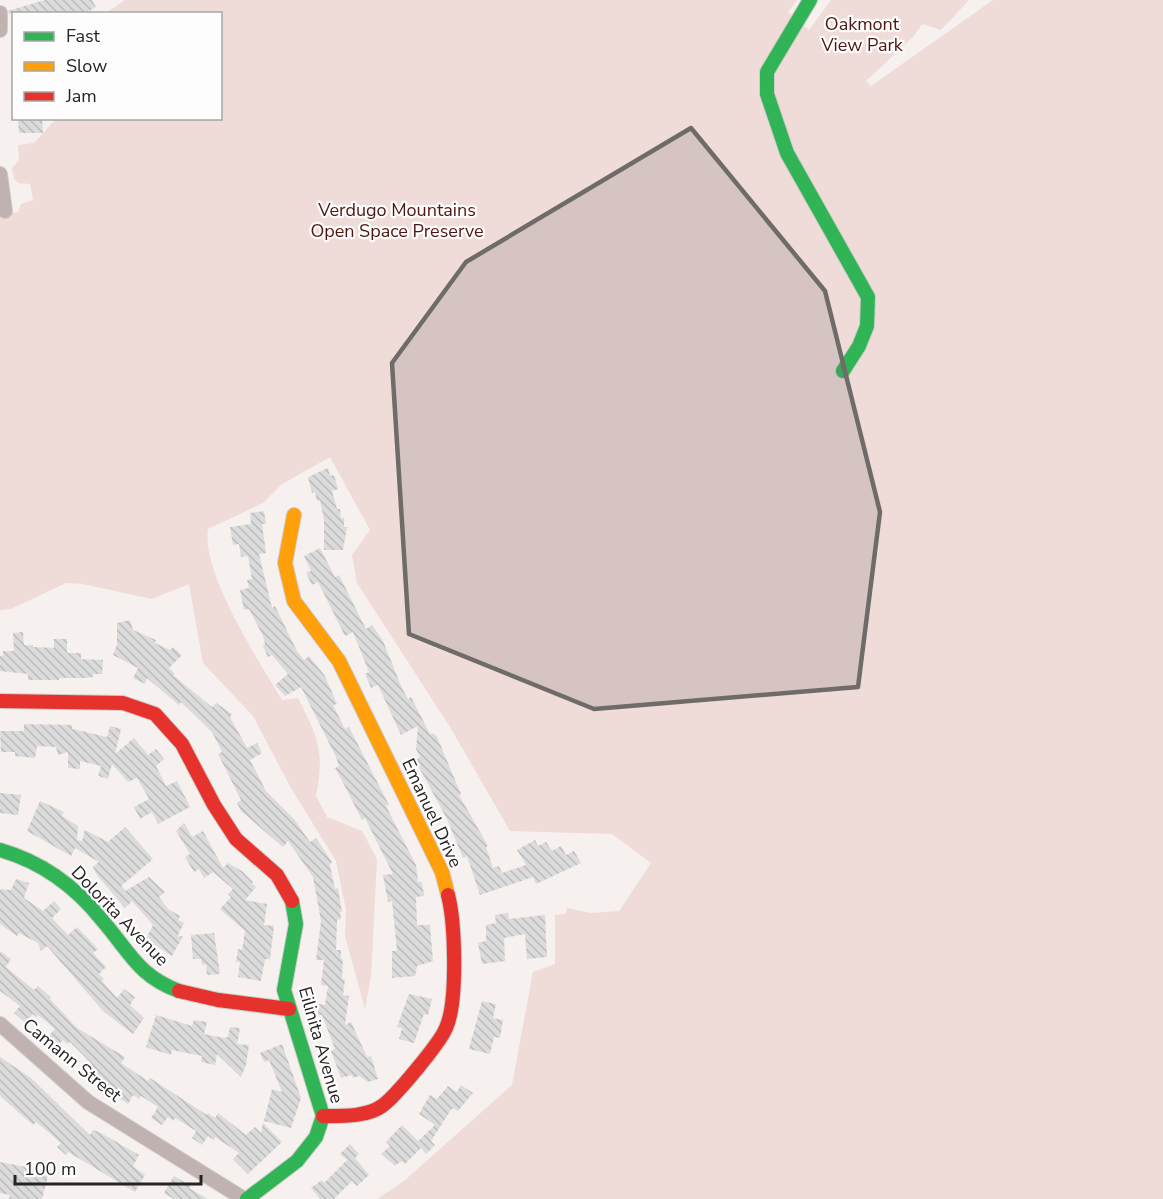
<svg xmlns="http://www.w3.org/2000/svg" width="1163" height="1199" viewBox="0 0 1163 1199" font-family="'Nunito Sans',sans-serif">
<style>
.green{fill:#efdbd7}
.building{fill:url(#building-back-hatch)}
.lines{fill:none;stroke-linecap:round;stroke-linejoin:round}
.street-casing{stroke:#d0ccca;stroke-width:16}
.fast-casing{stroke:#d0ccca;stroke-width:16}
.slow-casing{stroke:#d0ccca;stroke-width:16}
.jam-casing{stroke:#d0ccca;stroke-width:16}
.street{stroke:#bfb2b0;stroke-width:14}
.fast{stroke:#30b455;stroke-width:14}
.slow{stroke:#ff9f0a;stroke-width:14}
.jam{stroke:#e5322d;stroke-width:14}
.marked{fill:#6f6b69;fill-opacity:0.2;stroke:#6f6b69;stroke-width:4.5;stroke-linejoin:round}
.labels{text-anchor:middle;stroke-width:4.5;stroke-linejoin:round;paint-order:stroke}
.park-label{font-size:18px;fill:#4f1511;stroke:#fdfdfd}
.street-label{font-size:18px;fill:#272322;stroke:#fdfdfd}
</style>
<defs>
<pattern id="building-back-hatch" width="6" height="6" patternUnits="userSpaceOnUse" patternTransform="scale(1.5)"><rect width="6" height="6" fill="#dcdbdc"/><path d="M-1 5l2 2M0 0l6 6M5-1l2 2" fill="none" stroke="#bdbcbc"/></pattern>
</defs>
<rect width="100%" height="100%" fill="#f6f0ee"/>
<!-- green -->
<path class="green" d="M 125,0 L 797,0 L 788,12 L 809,30 L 831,0 L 969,0 L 941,30 L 922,24 L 913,37 L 866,81 L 871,86 L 993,0 L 1163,0 L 1163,1199 L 377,1199 L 404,1181 L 512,1085 L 533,972 L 555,964 L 555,915 L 566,914 L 567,908 L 591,913 L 619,911 L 651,863 L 612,834 L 510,831 L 450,727 L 357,583 L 352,555 L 370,530 L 330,457 L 282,484 L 263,503 L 208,529 C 201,573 259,661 282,700 L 298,698 C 318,738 325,751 316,796 L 327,817 L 362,831 L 377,859 L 371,976 L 365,1009 L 345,936 L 346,910 L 336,861 L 291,788 L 253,716 L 203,663 L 189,584 L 152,599 L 83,584 L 66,583 L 11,609 L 0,610 L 0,215 L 18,212 L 21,204 L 33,200 L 30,184 L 19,183 L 14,179 L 12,168 L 19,160 L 18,145 L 34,143 L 56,119 L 220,118 L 220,14 L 106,13 Z"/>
<!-- building -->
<g class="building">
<polygon points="45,0 92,0 96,7 84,14 9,14 8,11"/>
<polygon points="18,118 42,118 43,133 19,133"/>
<polygon points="328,468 330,476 334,475 338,489 332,491 337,509 340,509 341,518 344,518 344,527 347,527 343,550 324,550 324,520 320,500 317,501 315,492 312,493 308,477"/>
<polygon points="264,511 266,524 262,524 266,553 259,554 272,608 275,606 297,651 304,660 309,656 325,676 337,704 333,705 345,729 349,727 389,805 386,806 416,865 418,882 422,882 424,896 416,897 417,925 430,925 433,961 417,966 415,976 392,978 392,951 397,951 392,901 388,902 383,875 393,874 365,818 362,820 340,777 335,768 339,766 336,757 301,687 285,696 275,685 288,674 272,655 268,657 263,646 265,644 263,636 249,609 244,610 240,590 249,588 247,580 252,579 248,556 241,557 239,544 233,545 230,527 251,524 250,513"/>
<polygon points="320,548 335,577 339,575 366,629 372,625 383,641 402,688 408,699 411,697 430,734 433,733 437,737 461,794 459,795 488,846 486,847 493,868 499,866 502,873 526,865 517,850 535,840 538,846 546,842 552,851 561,846 566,855 574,851 581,863 536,884 533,877 480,895 467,856 463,858 447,819 415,760 420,757 416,749 418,726 401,735 378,685 371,688 365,674 369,672 353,632 345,636 318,582 312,585 306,573 311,571 304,556"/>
<polygon points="130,620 133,630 156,640 155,643 170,650 173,647 182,655 169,668 175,674 173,675 212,707 216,703 232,714 230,717 247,748 257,743 262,753 250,760 266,791 294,819 310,842 316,838 332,862 330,865 335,889 338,888 342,912 340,912 341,919 337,920 336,950 341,950 341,959 343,959 342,979 345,979 343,995 349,996 345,1025 351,1022 367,1057 371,1056 378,1079 368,1082 359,1076 353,1078 352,1075 341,1078 331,1051 335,1049 322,1015 318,1015 319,1004 325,1005 328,986 321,985 324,960 316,960 321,921 313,877 288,841 283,847 241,811 237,803 241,800 218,754 222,752 212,732 181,702 179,705 147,678 145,684 133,678 138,668 113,655 117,645 117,623"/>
<polygon points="23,632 24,645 33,645 33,647 54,648 54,639 67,639 67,653 81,653 81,659 103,660 102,674 93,674 93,677 86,678 59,678 59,680 28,680 28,674 0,671 0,656 3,656 3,651 14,651 13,633"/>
<polygon points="24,724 72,725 72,729 107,737 110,726 121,729 115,754 134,738 148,755 156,749 164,759 156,766 166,786 177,781 190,807 158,824 152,812 140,819 134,807 149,799 137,778 128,782 112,764 108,779 98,776 101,766 80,761 80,769 68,768 68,752 58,755 56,747 37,746 35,758 15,756 15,752 1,752 0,731 24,731"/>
<polygon points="0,793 21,795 18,815 0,813"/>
<polygon points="40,801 64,812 62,816 78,826 77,840 82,841 85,830 108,842 125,827 153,859 121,886 125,891 149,877 165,892 159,897 168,909 180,916 178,920 184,923 177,937 183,936 172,956 146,939 153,925 132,901 125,908 97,875 93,867 99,862 75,848 71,856 27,831"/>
<polygon points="184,823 192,837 203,831 223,868 228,863 242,871 253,882 252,884 256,887 245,900 267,904 264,925 274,926 270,959 265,959 261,981 238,977 240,962 236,962 238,949 242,950 245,931 220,909 231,897 228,894 233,889 213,872 204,878 199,869 194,872 185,857 190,854 176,831"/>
<polygon points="16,879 29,883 24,898 43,911 54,901 61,909 52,918 68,935 77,927 98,949 93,953 106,967 99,974 104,979 102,981 117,998 124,989 135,997 130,1005 144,1018 133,1034 103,1011 47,946 41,951 38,943 19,933 17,936 0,924 0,889 11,890"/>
<polygon points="508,913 509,919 545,915 547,957 527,959 525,934 504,938 505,961 482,964 478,943 486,941 486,925 496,923 495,915"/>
<polygon points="214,933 220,974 207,975 206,964 202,965 201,959 193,959 191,935"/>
<polygon points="0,951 11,959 6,967 34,990 38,986 51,997 50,999 77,1028 125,1057 121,1063 148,1081 150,1078 207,1115 208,1113 215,1118 218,1113 246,1135 255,1127 261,1133 263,1123 282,1142 248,1174 233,1159 239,1153 215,1137 214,1140 208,1136 202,1145 192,1138 196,1131 175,1118 173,1121 168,1117 162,1125 151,1118 158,1107 141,1096 139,1099 133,1095 128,1104 117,1097 119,1094 86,1071 91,1063 70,1042 67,1044 63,1040 56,1047 47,1038 55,1029 38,1015 36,1017 33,1014 26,1023 14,1013 20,1006 0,991"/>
<polygon points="409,994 432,999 428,1015 424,1014 414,1043 399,1039 402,1028 397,1027"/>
<polygon points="482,1001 496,1004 493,1018 503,1020 500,1038 494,1037 490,1054 469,1049"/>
<polygon points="156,1015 192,1026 194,1020 207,1022 204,1034 224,1038 228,1037 230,1027 240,1028 237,1044 249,1045 246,1065 241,1077 217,1054 215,1065 201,1062 202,1056 172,1050 171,1055 146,1047"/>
<polygon points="282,1044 301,1098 291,1128 264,1121 272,1089 282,1092 269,1060 264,1062 260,1053"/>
<polygon points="0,1057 31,1078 90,1135 93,1130 99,1132 139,1155 133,1166 145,1175 135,1192 68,1152 66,1155 57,1147 61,1143 36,1122 33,1125 0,1096"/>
<polygon points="461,1085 473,1093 458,1111 453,1108 450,1111 431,1141 435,1145 426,1154 421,1148 405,1164 401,1161 395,1166 381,1154 390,1146 386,1142 402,1125 418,1141 435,1125 419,1114 430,1095 437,1099 448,1086 457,1092"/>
<polygon points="350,1144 359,1154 355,1158 369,1175 357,1186 352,1181 334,1199 320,1199 311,1188 322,1180 324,1183 347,1160 340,1154"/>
<polygon points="0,1162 42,1170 40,1174 48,1176 42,1199 9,1199 10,1195 0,1193"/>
<polygon points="174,1176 191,1186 189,1188 208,1199 174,1199 164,1193"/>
</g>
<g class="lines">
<!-- street casing -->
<g class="street-casing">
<g id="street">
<polyline points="0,13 0,30"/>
<polyline points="0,174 5,211"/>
<polyline points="0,1024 88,1102 244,1199"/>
</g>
</g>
<!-- fast casing -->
<g class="fast-casing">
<g id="fast">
<polyline points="810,0 767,72 767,94 787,153 868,297 867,326 859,346 843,371"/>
<path d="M 0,850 C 42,862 75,886 102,920 C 129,951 138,976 179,991"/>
<polyline points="247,1199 297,1161 316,1137 323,1116 284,990 296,924 292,901"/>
</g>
</g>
<!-- slow casing -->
<g class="slow-casing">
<polyline id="slow" points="294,515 285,563 294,601 339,661 442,872 448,895"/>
</g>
<!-- jam casing -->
<g class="jam-casing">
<g id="jam">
<polyline points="0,701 123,703 155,714 182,744 214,805 236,839 277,875 292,901"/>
<polyline points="179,991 218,1000 289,1009"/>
<path d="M 323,1116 C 341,1116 367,1117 382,1106 C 395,1097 440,1043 446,1028 C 458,1002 455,922 448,895"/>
</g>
</g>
<!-- street -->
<use href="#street" class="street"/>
<!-- fast -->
<use href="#fast" class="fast"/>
<!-- slow -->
<use href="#slow" class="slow"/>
<!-- jam -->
<use href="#jam" class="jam"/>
</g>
<!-- marked area -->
<path class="marked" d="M 691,128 L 825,291 L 880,512 L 858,687 L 594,709 L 409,634 L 392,363 L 466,262 Z"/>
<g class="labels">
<!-- park labels -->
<g class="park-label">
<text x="862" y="30">Oakmont<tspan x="862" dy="21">View Park</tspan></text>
<text x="397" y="216">Verdugo Mountains<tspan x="397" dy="21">Open Space Preserve</tspan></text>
</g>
<!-- street labels -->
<g class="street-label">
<text transform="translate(432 813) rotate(65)" y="6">Emanuel Drive</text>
<text transform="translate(120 916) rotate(46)" y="6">Dolorita Avenue</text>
<text transform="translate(321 1045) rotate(74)" y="6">Eilinita Avenue</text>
<text transform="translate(72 1060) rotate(39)" y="6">Camann Street</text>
</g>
</g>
<!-- legend -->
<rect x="12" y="12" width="210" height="108" fill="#fdfdfd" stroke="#a7a6a5" stroke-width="1.5"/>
<rect x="24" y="32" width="30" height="9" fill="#30b455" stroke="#a7a6a5" stroke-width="1.5"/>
<text x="66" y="42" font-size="18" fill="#272322">Fast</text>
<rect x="24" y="62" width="30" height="9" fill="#ff9f0a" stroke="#a7a6a5" stroke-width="1.5"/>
<text x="66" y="72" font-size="18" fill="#272322">Slow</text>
<rect x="24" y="92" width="30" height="9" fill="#e5322d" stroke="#a7a6a5" stroke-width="1.5"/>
<text x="66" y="102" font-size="18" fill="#272322">Jam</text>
<!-- scale -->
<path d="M15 1175v9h186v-9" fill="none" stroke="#272322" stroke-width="3"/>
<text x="24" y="1175" font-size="18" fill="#272322" stroke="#fdfdfd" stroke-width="4.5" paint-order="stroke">100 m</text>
</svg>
